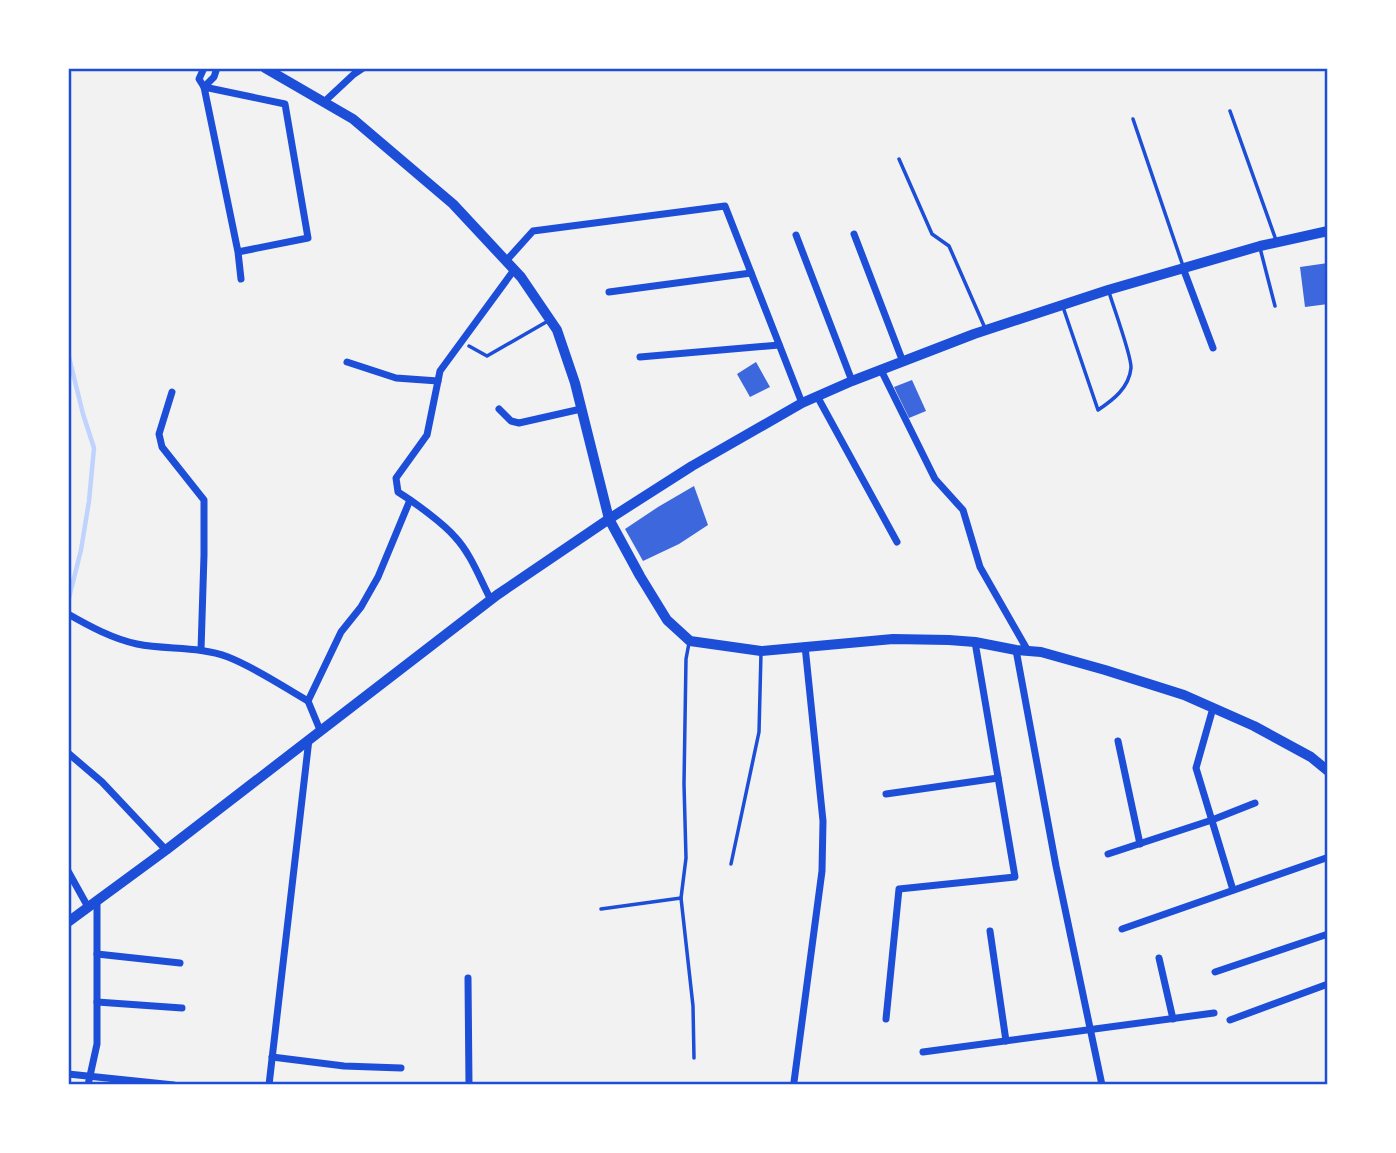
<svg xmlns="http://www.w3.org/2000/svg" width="1396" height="1153" viewBox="0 0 1396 1153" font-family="'DejaVu Sans',sans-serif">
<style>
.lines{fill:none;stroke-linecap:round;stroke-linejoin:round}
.stream{stroke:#bfd3fe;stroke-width:4.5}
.building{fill:#3d67dc}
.service{stroke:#1d4ed8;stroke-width:3.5}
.minor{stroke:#1d4ed8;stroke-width:7}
.tertiary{stroke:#1d4ed8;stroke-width:10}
.secondary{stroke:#1d4ed8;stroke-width:10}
.neatline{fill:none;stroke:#1d4ed8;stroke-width:2.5}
</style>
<rect width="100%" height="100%" fill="#f2f2f2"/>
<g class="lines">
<!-- stream -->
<polyline class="stream" points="68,353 83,414 94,448 89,501 81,550 68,602"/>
</g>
<!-- building -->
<g class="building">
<polygon points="1328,263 1328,304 1305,307 1300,267"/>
<polygon points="756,362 770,387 750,397 737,374"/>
<polygon points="912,380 926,411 909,418 894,387"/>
<polygon points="694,486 708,525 679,544 643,561 625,529 658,507"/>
</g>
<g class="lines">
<!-- service -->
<g class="service">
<polyline points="1230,111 1276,240"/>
<polyline points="1133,119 1183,266"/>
<polyline points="899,159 932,234 949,246 985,328"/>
<polyline points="1260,248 1275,306"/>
<path d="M 1063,307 L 1098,410 C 1113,400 1129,388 1131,368 C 1132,357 1113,306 1109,292"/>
<polyline points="469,346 487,356 548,321"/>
<polyline points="689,643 686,659 684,784 686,858 681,898 693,1006 694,1058"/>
<polyline points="731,864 759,732 761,653"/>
<polyline points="601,909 681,898"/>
</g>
<!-- minor -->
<g class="minor">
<polyline points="204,68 199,79 204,87 214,77 217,68"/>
<polyline points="324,102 354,74 363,68"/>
<polyline points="854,234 903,362"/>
<polyline points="796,235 852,381"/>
<polyline points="238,252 308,238 285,104 204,87 238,252 241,279"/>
<polyline points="506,261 533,231 725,206 802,403"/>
<polyline points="1183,268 1213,348"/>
<polyline points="609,292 751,273"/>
<polyline points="640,357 779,345"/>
<polyline points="347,362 396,378 438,381"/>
<polyline points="881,370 935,479 963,510 980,567 1028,651"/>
<polyline points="172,392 159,434 162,447 204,500 204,555 201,650"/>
<polyline points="817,396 897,542"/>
<polyline points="499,409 511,421 519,423 581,409"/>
<path d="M 491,600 C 480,579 471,554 455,537 C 443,523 414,502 398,492 L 396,478 L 427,435 L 440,371 L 514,270"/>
<path d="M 68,614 C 89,626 113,639 137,644 C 167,650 199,646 228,657 C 256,668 282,686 308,701"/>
<polyline points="1016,650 1056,866 1102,1085"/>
<polyline points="1213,708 1196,768 1233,890"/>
<polyline points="320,730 308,701 341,632 361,607 378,577 410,500"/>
<polyline points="1118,741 1140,844"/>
<polyline points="68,753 102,782 166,850"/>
<polyline points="886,794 998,778"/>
<polyline points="1108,854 1212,820 1255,803"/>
<polyline points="68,871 88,907"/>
<polyline points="1122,929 1326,858"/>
<polyline points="990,931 1006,1041"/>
<polyline points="97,954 180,963"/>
<polyline points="1159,958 1173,1019"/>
<polyline points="1215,972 1328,934"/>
<polyline points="468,978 469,1085"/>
<polyline points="97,1002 182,1008"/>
<polyline points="886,1019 899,889 1015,877 975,642"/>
<polyline points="1230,1020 1328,984"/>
<polyline points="923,1052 1214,1013"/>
<polyline points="272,1057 344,1066 401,1068"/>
<polyline points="68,1074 174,1085"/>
<polyline points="794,1082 822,871 823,821 805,646"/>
<polyline points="88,1085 97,1044 97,900"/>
<polyline points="269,1085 309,739"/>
</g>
<!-- tertiary -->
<polyline class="tertiary" points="265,68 353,119 453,204 521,277 557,330 575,383 609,519 640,576 667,620 690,641 761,651 893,639 949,640 975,642 1016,650 1041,652 1105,670 1184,695 1254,726 1311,757 1328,771"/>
<!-- secondary -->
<polyline class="secondary" points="68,922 166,850 497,595 609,519 692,466 802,403 852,381 974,334 1108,290 1260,246 1328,231"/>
</g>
<!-- border -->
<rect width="1396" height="1153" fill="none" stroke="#ffffff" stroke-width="140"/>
<rect x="70" y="70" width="1256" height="1013" class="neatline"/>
</svg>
